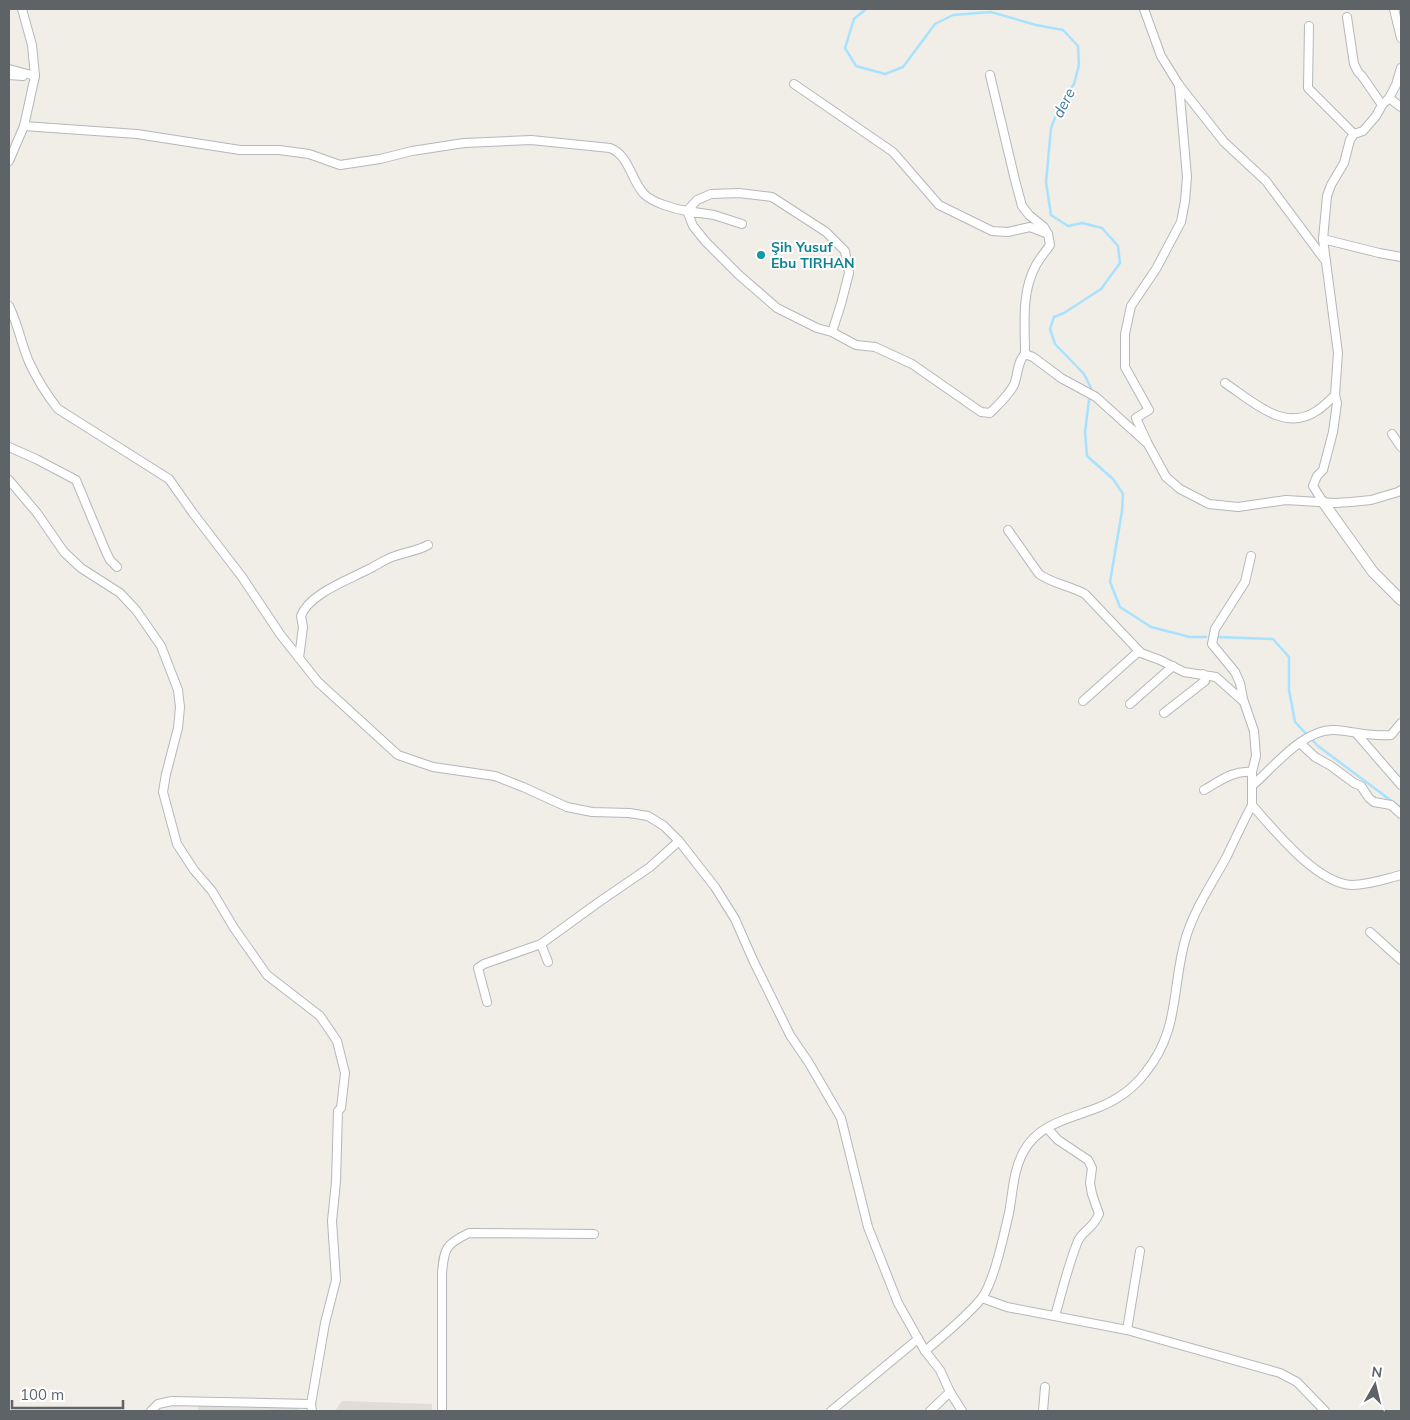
<svg xmlns="http://www.w3.org/2000/svg" width="1410" height="1420" viewBox="0 0 1410 1420" font-family="Mulish,sans-serif">
<style>
.education{fill:#e1dcd5}
.lines{fill:none;stroke-linecap:round;stroke-linejoin:round}
.stream{stroke:#a8e2ff;stroke-width:2.5}
.minor-casing{stroke:#b4b8bb;stroke-width:10}
.tertiary-casing{stroke:#b4b8bb;stroke-width:12}
.minor{stroke:#fff;stroke-width:8}
.tertiary{stroke:#fff;stroke-width:10}
.culture-dot{fill:#0f9aa8;stroke:#fff;stroke-width:2}
.labels{text-anchor:middle;stroke-width:4;stroke-linejoin:round;paint-order:stroke}
.culture-label{font-size:14px;font-weight:bold;fill:#0d838f;stroke:#fff;text-anchor:start}
.water-label{font-size:15px;font-style:italic;fill:#3c77a2;stroke:#fff}
</style>
<rect width="100%" height="100%" fill="#f1ede7"/>
<!-- education -->
<g class="education">
<polygon points="199,1400 295,1404 300,1411 198,1411"/>
<polygon points="342,1401 432,1404 432,1411 335,1411"/>
</g>
<g class="lines">
<!-- stream -->
<g class="stream">
<polyline points="866,9 854,19 845,48 856,66 885,74 903,67 935,24 953,15 991,12 1036,25 1063,30 1078,46 1079,65 1074,84 1061,103 1051,128 1046,182 1051,215 1068,226 1082,223 1102,228 1118,246 1120,263 1101,289 1064,313 1054,317 1050,329 1055,344 1084,374 1091,388"/>
<polyline points="1089,400 1085,432 1087,456 1113,479 1123,494 1122,511 1110,582 1120,607 1151,627 1190,637 1206,637"/>
<polyline points="1218,637 1273,639 1289,657 1289,690 1295,722 1318,746 1401,808"/>
</g>
<!-- minor casing -->
<g class="minor-casing">
<g id="minor">
<polyline points="1144,9 1161,56 1179,85 1224,142 1266,181 1324,259"/>
<polyline points="1394,9 1401,38"/>
<polyline points="1347,17 1354,64 1358,72 1362,76 1382,105"/>
<polyline points="1309,26 1308,88 1354,134"/>
<polyline points="9,69 35,76"/>
<polyline points="9,75 23,76"/>
<polyline points="990,75 1015,180 1022,206 1029,215 1044,227 1048,234"/>
<path d="M 794,84 L 893,152 L 939,205 L 992,231 L 1008,232 L 1030,227 L 1048,234 L 1050,245 C 1045,252 1040,258 1036,265 C 1021,292 1025,325 1025,354"/>
<polyline points="1389,98 1401,107"/>
<path d="M 24,126 L 137,134 L 240,150 L 279,150 L 309,154 L 340,165 L 380,159 L 412,151 L 464,143 L 531,140 L 610,148 C 629,155 631,180 644,194 C 653,203 675,209 687,211 L 697,200 L 711,194 L 739,193 L 772,197 L 826,232 L 845,251 L 849,273 L 841,304 L 832,332"/>
<polyline points="9,161 24,126 35,76 32,45 22,9"/>
<path d="M 742,224 L 714,215 L 687,211 L 693,226 L 706,242 L 739,275 L 777,308 L 817,328 L 832,332 L 856,345 L 875,347 L 912,364 L 981,412 L 990,413 C 999,404 1008,396 1014,385 C 1018,375 1017,362 1025,354 L 1033,357 L 1061,378 L 1096,397 L 1148,444 L 1166,477 L 1180,489 L 1209,504 L 1238,507 L 1286,500 L 1335,503 L 1351,502 L 1371,500 L 1398,492 L 1401,490"/>
<polyline points="1323,239 1379,253 1401,257"/>
<path d="M 9,306 C 18,324 21,343 29,362 C 37,379 46,394 58,409 L 169,479 L 193,513 L 242,577 L 280,634 L 318,682 L 398,755 L 433,767 L 495,776 L 523,787 L 567,807 L 592,812 L 629,813 L 648,816 L 664,826 L 679,841 L 715,887 L 735,919 L 753,960 L 790,1035 L 809,1063 L 841,1118 L 868,1227 L 898,1303 L 925,1351 L 940,1370 L 950,1392 L 962,1411"/>
<path d="M 1225,383 C 1252,401 1285,434 1318,410 C 1324,406 1330,400 1335,395"/>
<polyline points="1392,434 1401,447"/>
<polyline points="1147,442 1136,418 1149,410 1125,367 1125,334 1131,306 1156,269 1181,222 1185,201 1187,177 1179,85"/>
<polyline points="9,447 36,459 76,480 106,552 110,560 117,567"/>
<polyline points="9,480 37,513 64,552 81,568 120,593 136,610 161,646 178,690 180,707 178,728 166,774 163,792 177,844 194,870 212,891 234,928 267,975 320,1016 337,1041 345,1073 341,1108 338,1111 336,1182 332,1221 336,1280 325,1323 311,1404 312,1411"/>
<polyline points="1323,502 1313,486 1317,476 1323,470 1333,432 1337,403 1335,395 1338,353 1323,239 1327,196 1331,185 1344,163 1350,140 1354,134 1363,131 1376,116 1382,105 1389,98 1396,85 1401,68"/>
<path d="M 1008,530 L 1039,574 C 1053,584 1071,586 1085,594 L 1141,653 L 1160,660 L 1184,672 L 1216,677 L 1243,701"/>
<path d="M 1251,556 L 1245,582 L 1215,629 L 1212,644 L 1235,672 L 1240,683 L 1243,699 L 1254,731 L 1256,756 L 1252,772 L 1252,805 C 1274,830 1317,884 1352,885 C 1369,885 1385,879 1401,875"/>
<path d="M 299,658 L 303,627 L 301,616 C 309,594 348,580 367,570 C 376,566 385,559 395,556 C 406,552 417,551 428,545"/>
<polyline points="1083,701 1139,651"/>
<polyline points="1130,704 1173,666"/>
<polyline points="1164,713 1205,681 1203,674"/>
<polyline points="1356,733 1401,785"/>
<polyline points="1300,743 1315,757 1331,766 1354,783 1361,786 1369,798 1374,802 1391,805 1401,814"/>
<path d="M 1253,785 C 1274,767 1303,729 1334,730 C 1353,731 1371,737 1391,735 L 1401,723"/>
<path d="M 1204,790 C 1220,781 1233,770 1252,772"/>
<polyline points="1370,932 1401,960"/>
<polyline points="541,944 548,962"/>
<polyline points="487,1002 478,968 484,964 541,944 599,902 650,867 679,841"/>
<path d="M 1047,1128 L 1058,1140 L 1088,1160 L 1092,1168 L 1090,1183 L 1092,1194 L 1099,1214 C 1093,1229 1082,1231 1078,1241 C 1068,1265 1062,1292 1055,1316"/>
<polyline points="982,1298 1007,1307 1127,1330 1280,1373 1297,1382 1325,1411"/>
<polyline points="1127,1330 1140,1251"/>
<path d="M 925,1351 C 943,1336 966,1317 981,1299 C 994,1283 1004,1234 1009,1213 C 1013,1192 1013,1170 1024,1151 C 1038,1124 1071,1118 1097,1108 C 1115,1101 1133,1089 1145,1073 C 1181,1029 1171,987 1186,937 C 1195,908 1213,882 1227,856 C 1235,839 1243,822 1252,805"/>
<polyline points="151,1411 158,1404 172,1401 311,1404"/>
<path d="M 442,1411 L 442,1273 C 444,1248 446,1244 469,1233 L 594,1234"/>
<polyline points="831,1411 918,1339"/>
<polyline points="930,1411 950,1392"/>
<polyline points="1043,1411 1045,1387"/>
</g>
</g>
<!-- tertiary casing -->
<g class="tertiary-casing">
<polyline id="tertiary" points="1323,502 1373,572 1401,600"/>
</g>
<!-- minor -->
<use href="#minor" class="minor"/>
<!-- tertiary -->
<use href="#tertiary" class="tertiary"/>
</g>
<!-- markers -->
<circle class="culture-dot" cx="761" cy="255" r="5"/>
<g class="labels">
<!-- culture labels -->
<g class="culture-label">
<text x="771" y="252">Şih Yusuf<tspan x="771" dy="16">Ebu TIRHAN</tspan></text>
</g>
<!-- water labels -->
<g class="water-label">
<text transform="translate(1064 103) rotate(-63)" y="5">dere</text>
</g>
</g>
<!-- border -->
<rect width="1410" height="1420" fill="none" stroke="#5e6367" stroke-width="20"/>
<!-- north arrow -->
<g transform="translate(1375 1385) rotate(8)" stroke="#ffffff" stroke-width="4" paint-order="stroke">
<path d="M0-4L9 19L0 12L-9 19Z" fill="#5e6367"/>
<text y="-8" font-size="14" font-weight="bold" text-anchor="middle" fill="#5e6367">N</text>
</g>
<!-- scale -->
<path d="M12 1400v8h111v-8" fill="none" stroke="#5e6367" stroke-width="2.5"/>
<text x="20" y="1400" font-size="15" fill="#5e6367" stroke="#ffffff" stroke-width="4" paint-order="stroke">100 m</text>
</svg>
